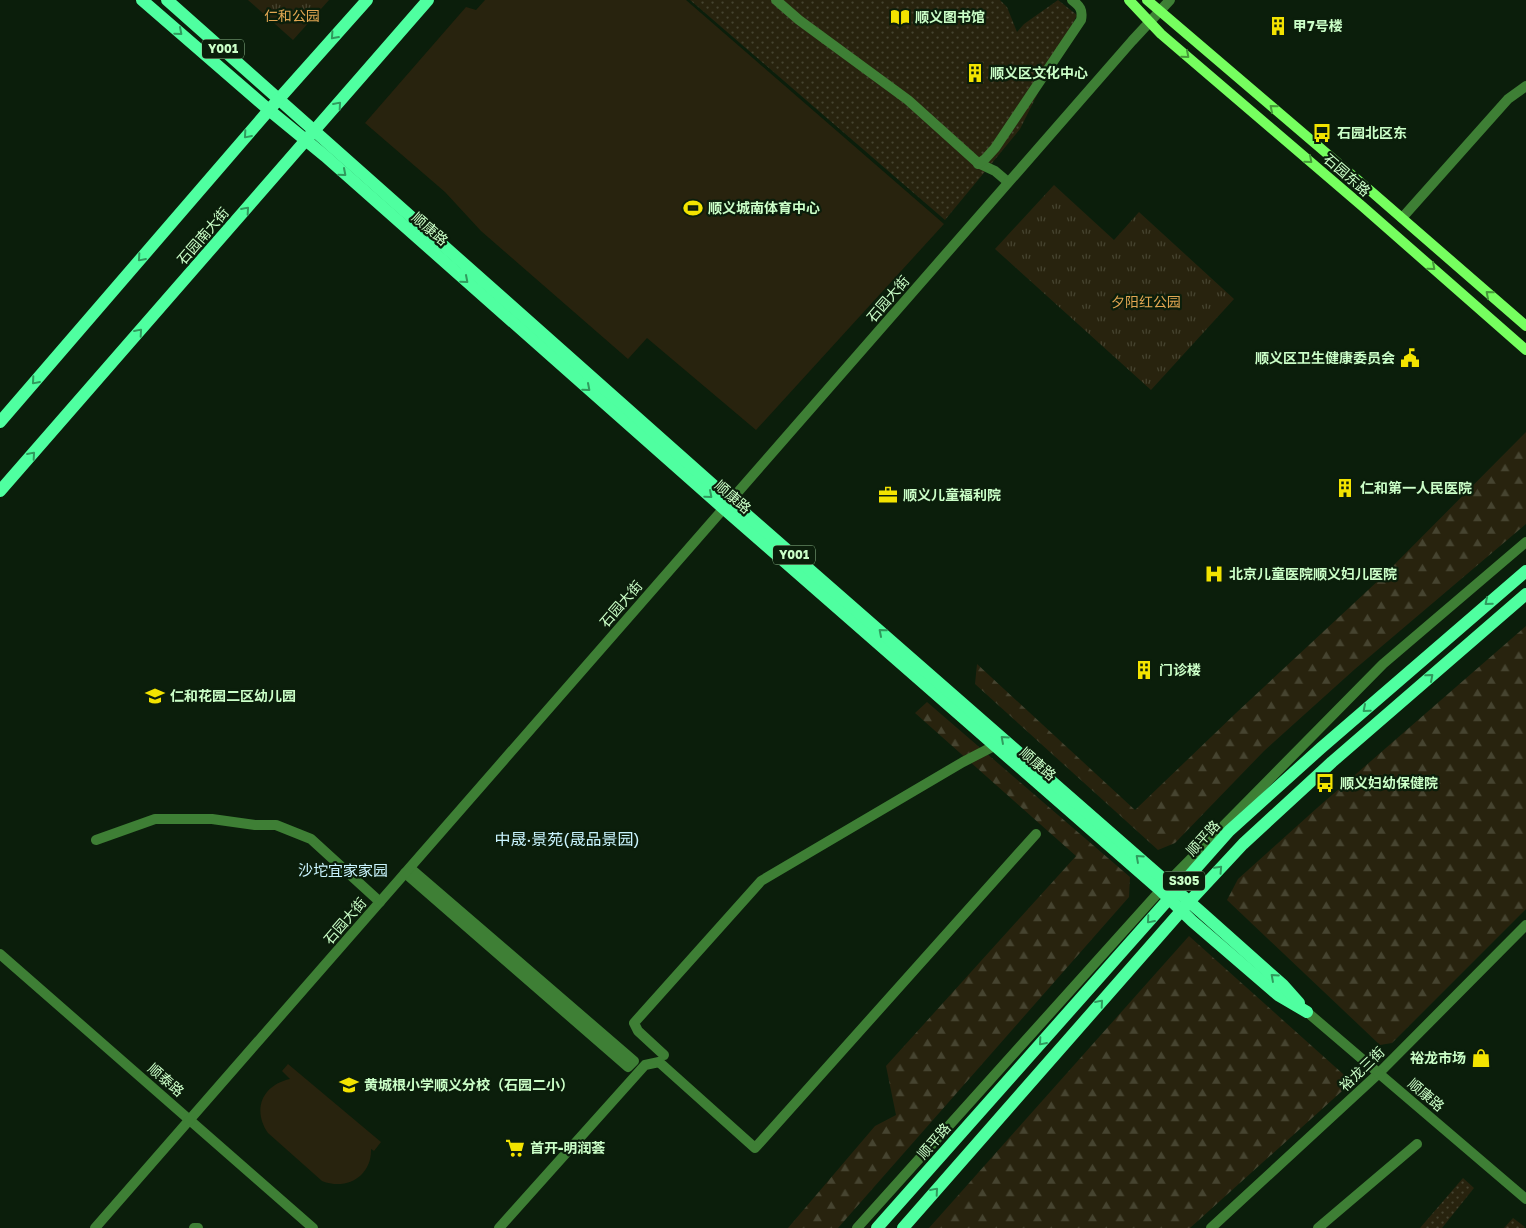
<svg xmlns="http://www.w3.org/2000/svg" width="1526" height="1228" viewBox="0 0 1526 1228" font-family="'Golos Text','Noto Sans SC',sans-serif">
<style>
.grass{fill:url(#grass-dots)}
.forest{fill:url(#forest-firs)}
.park{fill:url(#park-tufts)}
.pitch{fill:#28230e}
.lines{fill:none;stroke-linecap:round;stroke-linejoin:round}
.minor{stroke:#3e7f35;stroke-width:10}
.tertiary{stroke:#3e7f35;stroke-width:10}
.secondary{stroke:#76ff5f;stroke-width:10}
.primary{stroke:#4fffa0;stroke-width:12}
.oneway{stroke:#309a5d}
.oneway2{stroke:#469a39}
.labels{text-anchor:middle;stroke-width:4.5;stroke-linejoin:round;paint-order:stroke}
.shield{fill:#0b1e0b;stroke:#91bc8f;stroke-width:1}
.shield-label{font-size:12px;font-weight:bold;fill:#cbffc8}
.park-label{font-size:14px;fill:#e1a652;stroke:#0b1e0b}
.poi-label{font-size:14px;font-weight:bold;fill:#cbffc8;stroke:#0b1e0b;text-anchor:start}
.street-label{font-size:14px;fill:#cbffc8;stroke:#0b1e0b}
.neighbourhood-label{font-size:15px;fill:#caf5ff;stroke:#0b1e0b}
.quarter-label{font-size:16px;fill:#caf5ff;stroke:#0b1e0b}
</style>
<defs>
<pattern id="grass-dots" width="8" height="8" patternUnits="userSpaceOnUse" patternTransform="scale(1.25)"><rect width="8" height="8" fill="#28230e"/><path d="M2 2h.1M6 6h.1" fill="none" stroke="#464430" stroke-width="1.8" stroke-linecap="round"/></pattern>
<pattern id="forest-firs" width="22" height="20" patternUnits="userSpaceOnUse" patternTransform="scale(1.25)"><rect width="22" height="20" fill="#28230e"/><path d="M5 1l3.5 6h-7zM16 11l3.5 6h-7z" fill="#464430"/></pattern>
<pattern id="park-tufts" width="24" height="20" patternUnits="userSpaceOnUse" patternTransform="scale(1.25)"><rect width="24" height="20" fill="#28230e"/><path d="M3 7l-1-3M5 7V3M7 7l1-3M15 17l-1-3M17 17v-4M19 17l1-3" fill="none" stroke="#464430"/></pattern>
</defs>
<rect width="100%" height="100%" fill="#0b1e0b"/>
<!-- grass -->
<g class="grass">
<polygon points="690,0 1000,0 1007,7 1017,32 1024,24 1058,0 1077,15 1020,129 945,220"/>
<polygon points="1463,1178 1474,1188 1442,1228 1420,1228"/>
<polygon points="1513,1218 1525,1227 1524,1228 1504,1228"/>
</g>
<!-- forest -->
<g class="forest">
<polygon points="1526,432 1526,524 1355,669 1264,751 1175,843 1158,850 975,684 977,664 1135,810 1236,713 1381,578"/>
<polygon points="1526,626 1526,909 1392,1043 1380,1045 1227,900 1238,879 1317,808"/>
<polygon points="927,702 1130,877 1129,897 838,1228 788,1228 875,1126 896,1115 886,1066 1076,856 915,713"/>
<polygon points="1189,936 1352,1082 1190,1228 929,1228"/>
</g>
<!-- park -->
<g class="park">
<polygon points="248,0 329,0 293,40"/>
<polygon points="1054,185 1114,240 1139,212 1234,299 1151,390 995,249"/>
</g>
<!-- pitch -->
<g class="pitch">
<polygon points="485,0 686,0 944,224 756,430 647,338 628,359 481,231 445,192 365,123 466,7 476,10"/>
<path d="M 288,1064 L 381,1142 L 374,1151 L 371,1149 C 372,1176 347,1191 322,1181 L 268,1133 C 252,1110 262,1085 290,1079 L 282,1071 Z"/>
</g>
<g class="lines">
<!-- minor -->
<g class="minor">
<polyline points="776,0 799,20 908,100 978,163 995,171 1008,182"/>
<path d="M 978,164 L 985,159 L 995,148 L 1081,20 C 1083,10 1080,6 1072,0"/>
<polyline points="1402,218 1508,99 1526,86"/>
<polyline points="96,840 155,819 212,819 255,825 276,825 311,839 380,902"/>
<polyline points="405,873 628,1067 634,1061 410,868"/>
<polyline points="664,1055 638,1031 634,1023 761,881 963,762 994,746"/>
<polyline points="194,1228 198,1228"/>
<polyline points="499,1228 645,1065 659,1062 755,1148 1036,834"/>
<polyline points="857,1228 1167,883 1383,664 1526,542"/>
<polyline points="1211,1228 1378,1074 1526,925"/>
<polyline points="1318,1228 1417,1144"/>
</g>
<!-- tertiary -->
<g class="tertiary">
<polyline points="0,954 313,1228"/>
<polyline points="1307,1012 1526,1199"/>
<polyline points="95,1228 1132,41 1170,0"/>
</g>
<!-- secondary -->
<g class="secondary">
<polyline points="1129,0 1161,34 1362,206 1526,350"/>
<polyline points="1147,0 1373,193 1526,326"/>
</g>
<!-- primary -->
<g class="primary">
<polyline points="142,0 269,110 325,156 723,508 1160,890 1192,921 1278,995 1307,1012"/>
<polyline points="167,0 730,500 1201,912 1283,985 1299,1003"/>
<polyline points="0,422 269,110 367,0"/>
<polyline points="0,491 428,0"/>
<polyline points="877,1228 1229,831 1321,748 1526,571"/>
<polyline points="903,1228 1189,902 1243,844 1332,762 1526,594"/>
</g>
</g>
<!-- one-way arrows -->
<defs><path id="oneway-chevron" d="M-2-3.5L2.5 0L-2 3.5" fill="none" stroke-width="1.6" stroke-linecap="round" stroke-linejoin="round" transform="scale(1.25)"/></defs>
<g class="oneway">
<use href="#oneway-chevron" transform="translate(179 32) rotate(41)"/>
<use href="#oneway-chevron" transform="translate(334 36) rotate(132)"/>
<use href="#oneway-chevron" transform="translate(338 105) rotate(-49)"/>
<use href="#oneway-chevron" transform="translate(247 135) rotate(131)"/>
<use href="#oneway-chevron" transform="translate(343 173) rotate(41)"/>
<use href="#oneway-chevron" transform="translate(246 210) rotate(-49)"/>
<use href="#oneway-chevron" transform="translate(141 258) rotate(131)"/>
<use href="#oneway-chevron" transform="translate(465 280) rotate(41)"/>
<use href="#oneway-chevron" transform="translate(139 332) rotate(-49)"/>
<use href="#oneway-chevron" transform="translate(35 381) rotate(131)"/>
<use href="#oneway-chevron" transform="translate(587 388) rotate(41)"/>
<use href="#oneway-chevron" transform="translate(32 455) rotate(-49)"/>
<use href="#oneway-chevron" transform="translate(709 495) rotate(41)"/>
<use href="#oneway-chevron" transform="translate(1488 602) rotate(140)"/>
<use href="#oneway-chevron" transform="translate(882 632) rotate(-139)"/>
<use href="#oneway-chevron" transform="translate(1430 677) rotate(-41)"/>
<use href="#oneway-chevron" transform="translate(1366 709) rotate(139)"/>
<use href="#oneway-chevron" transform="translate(1004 739) rotate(-138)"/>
<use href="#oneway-chevron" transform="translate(1139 858) rotate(-138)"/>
<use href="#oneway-chevron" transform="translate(1219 869) rotate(-47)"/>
<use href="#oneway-chevron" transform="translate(1150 920) rotate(131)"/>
<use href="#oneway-chevron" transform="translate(1274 977) rotate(-138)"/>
<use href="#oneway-chevron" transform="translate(1100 1003) rotate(-49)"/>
<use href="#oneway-chevron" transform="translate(1042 1042) rotate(131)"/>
<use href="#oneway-chevron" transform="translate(935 1191) rotate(-49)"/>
</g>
<g class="oneway2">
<use href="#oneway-chevron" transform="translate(1186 55) rotate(41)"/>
<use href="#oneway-chevron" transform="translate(1273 108) rotate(-140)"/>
<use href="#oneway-chevron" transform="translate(1309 160) rotate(41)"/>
<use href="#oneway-chevron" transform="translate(1432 267) rotate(41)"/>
<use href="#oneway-chevron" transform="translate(1489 294) rotate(-139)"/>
</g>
<!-- icons -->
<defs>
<g id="library-bare" transform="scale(1.5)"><path d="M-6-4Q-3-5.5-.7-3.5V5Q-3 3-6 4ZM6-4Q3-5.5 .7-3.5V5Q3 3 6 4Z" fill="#f3e300" stroke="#0b1e0b" stroke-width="2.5" paint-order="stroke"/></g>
<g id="building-bare" transform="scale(1.5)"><path d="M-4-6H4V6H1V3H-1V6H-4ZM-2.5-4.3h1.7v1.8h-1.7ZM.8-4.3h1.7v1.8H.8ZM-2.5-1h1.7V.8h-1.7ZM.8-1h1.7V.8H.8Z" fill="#f3e300" stroke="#0b1e0b" stroke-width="2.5" paint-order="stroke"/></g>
<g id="bus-bare" transform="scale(1.5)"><path d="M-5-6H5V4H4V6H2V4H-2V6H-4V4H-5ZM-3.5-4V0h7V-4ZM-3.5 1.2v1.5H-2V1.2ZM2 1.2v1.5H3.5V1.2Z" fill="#f3e300" stroke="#0b1e0b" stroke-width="2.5" paint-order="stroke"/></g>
<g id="stadium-bare" transform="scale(1.5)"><path d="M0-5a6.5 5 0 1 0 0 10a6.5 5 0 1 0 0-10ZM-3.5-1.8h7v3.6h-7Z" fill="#f3e300" stroke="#0b1e0b" stroke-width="2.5" paint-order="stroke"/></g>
<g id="civic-bare" transform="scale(1.5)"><path d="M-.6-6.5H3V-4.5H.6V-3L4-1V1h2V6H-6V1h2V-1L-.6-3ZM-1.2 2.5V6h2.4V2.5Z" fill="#f3e300" stroke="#0b1e0b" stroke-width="2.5" paint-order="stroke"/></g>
<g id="office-bare" transform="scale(1.5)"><path d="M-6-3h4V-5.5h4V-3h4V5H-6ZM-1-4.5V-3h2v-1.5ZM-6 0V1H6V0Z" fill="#f3e300" stroke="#0b1e0b" stroke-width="2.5" paint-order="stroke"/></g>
<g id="hospital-bare" transform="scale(1.5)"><path d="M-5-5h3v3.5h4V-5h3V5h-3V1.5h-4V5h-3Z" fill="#f3e300" stroke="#0b1e0b" stroke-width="2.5" paint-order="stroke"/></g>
<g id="school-bare" transform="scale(1.5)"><path d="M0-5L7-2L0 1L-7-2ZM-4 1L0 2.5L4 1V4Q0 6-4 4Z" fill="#f3e300" stroke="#0b1e0b" stroke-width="2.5" paint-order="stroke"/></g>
<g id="shop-bare" transform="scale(1.5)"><path d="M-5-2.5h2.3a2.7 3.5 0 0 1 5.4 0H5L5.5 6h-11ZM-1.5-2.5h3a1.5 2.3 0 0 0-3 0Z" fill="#f3e300" stroke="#0b1e0b" stroke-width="2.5" paint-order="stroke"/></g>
<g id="supermarket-bare" transform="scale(1.5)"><path d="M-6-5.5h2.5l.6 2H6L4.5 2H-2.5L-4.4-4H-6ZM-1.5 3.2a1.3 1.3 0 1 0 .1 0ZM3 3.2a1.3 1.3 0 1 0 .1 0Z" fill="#f3e300" stroke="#0b1e0b" stroke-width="2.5" paint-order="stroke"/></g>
</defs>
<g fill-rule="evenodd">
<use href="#library-bare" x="900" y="17"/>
<use href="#building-bare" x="1278" y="26"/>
<use href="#building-bare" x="975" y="73"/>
<use href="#bus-bare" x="1322" y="133"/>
<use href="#stadium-bare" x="693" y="208"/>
<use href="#civic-bare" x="1410" y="358"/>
<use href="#building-bare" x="1345" y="488"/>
<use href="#office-bare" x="888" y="495"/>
<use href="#hospital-bare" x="1214" y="574"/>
<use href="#building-bare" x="1144" y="670"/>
<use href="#school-bare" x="155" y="696"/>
<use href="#bus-bare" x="1325" y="783"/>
<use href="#shop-bare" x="1481" y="1058"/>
<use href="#school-bare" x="349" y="1085"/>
<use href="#supermarket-bare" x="515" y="1148"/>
</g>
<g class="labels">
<!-- shield labels -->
<g class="shield">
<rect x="202" y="39.5" width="42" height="19" rx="4"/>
<rect x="773" y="545.5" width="42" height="19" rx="4"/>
<rect x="1163" y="871.5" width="42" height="19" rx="4"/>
</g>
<g class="shield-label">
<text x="223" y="53">Y001</text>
<text x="794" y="559">Y001</text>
<text x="1184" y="885">S305</text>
</g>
<!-- park labels -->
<g class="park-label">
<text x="292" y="21">仁和公园</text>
<text x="1146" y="307">夕阳红公园</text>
</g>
<!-- poi labels -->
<g class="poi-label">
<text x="915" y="22">顺义图书馆</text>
<text x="1293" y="31">甲7号楼</text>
<text x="990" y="78">顺义区文化中心</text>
<text x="1337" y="138">石园北区东</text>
<text x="708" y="213">顺义城南体育中心</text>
<text x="1395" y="363" text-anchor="end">顺义区卫生健康委员会</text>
<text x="1360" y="493">仁和第一人民医院</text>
<text x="903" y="500">顺义儿童福利院</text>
<text x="1229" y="579">北京儿童医院顺义妇儿医院</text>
<text x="1159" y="675">门诊楼</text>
<text x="170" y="701">仁和花园二区幼儿园</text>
<text x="1340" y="788">顺义妇幼保健院</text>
<text x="1466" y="1063" text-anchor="end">裕龙市场</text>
<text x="364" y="1090">黄城根小学顺义分校（石园二小）</text>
<text x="530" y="1153">首开-明润荟</text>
</g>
<!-- street labels -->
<g class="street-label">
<text transform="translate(1347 175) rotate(41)" y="5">石园东路</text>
<text transform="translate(430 229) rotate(41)" y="5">顺康路</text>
<text transform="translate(203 236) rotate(-49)" y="5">石园南大街</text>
<text transform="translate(888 299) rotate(-49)" y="5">石园大街</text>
<text transform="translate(733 497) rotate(41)" y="5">顺康路</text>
<text transform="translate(621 604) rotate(-49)" y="5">石园大街</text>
<text transform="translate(1038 764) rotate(41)" y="5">顺康路</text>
<text transform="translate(1203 838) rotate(-48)" y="5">顺平路</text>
<text transform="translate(345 921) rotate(-49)" y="5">石园大街</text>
<text transform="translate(1362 1069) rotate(-44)" y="5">裕龙三街</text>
<text transform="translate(166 1080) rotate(41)" y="5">顺泰路</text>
<text transform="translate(1426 1095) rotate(40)" y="5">顺康路</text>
<text transform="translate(934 1141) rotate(-49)" y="5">顺平路</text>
</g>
<!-- neighbourhood labels -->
<g class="neighbourhood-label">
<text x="343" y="876">沙坨宜家家园</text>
</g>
<!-- quarter labels -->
<g class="quarter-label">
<text x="567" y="845">中晟·景苑(晟品景园)</text>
</g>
</g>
</svg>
